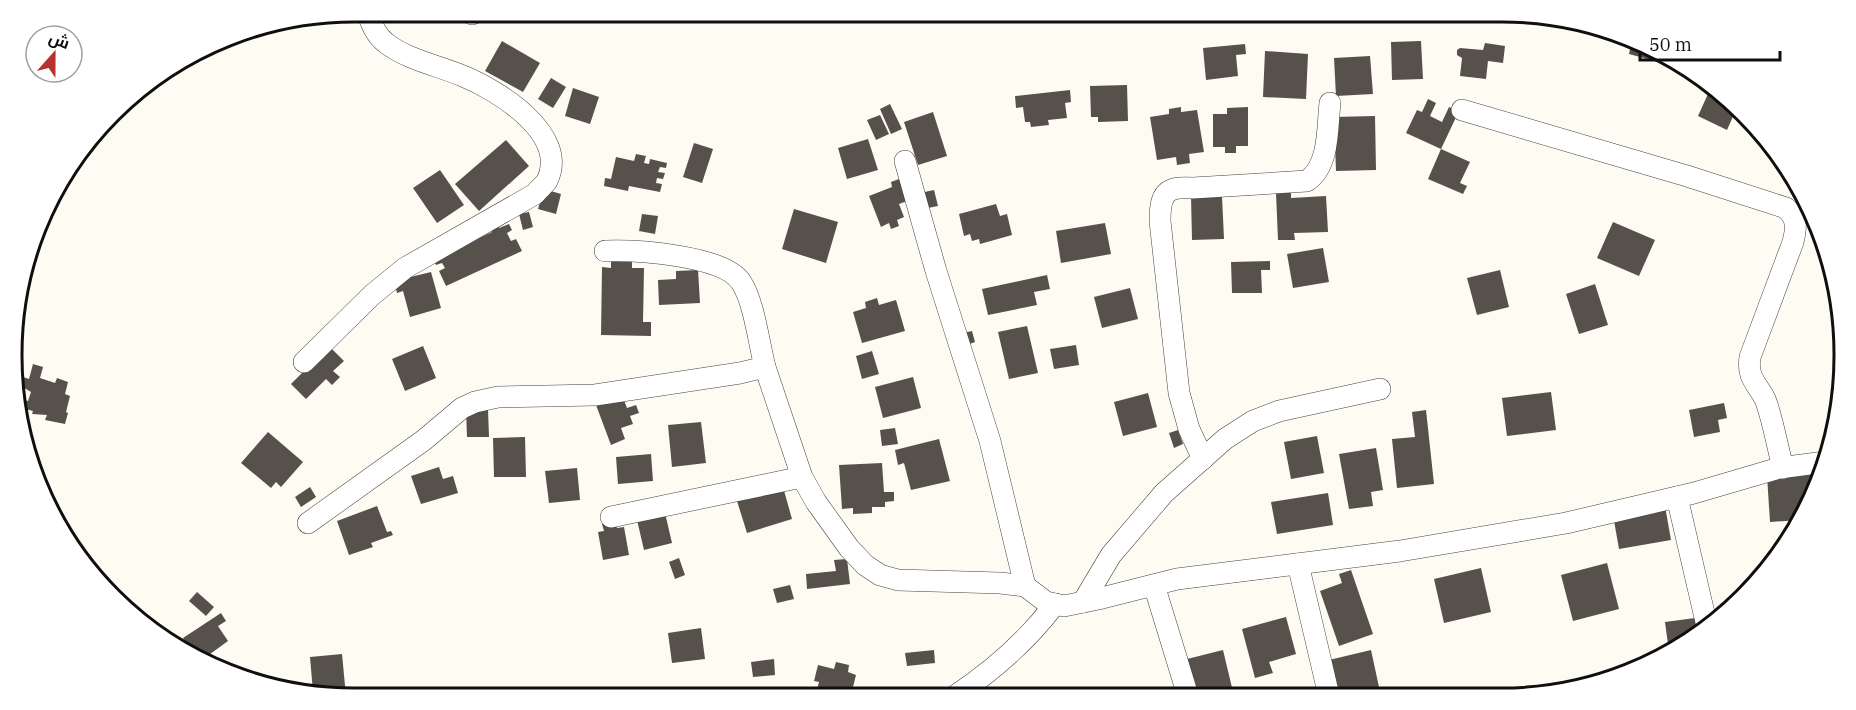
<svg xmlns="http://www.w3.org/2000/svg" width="1856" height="710" viewBox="0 0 1856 710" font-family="'IBM Plex Serif',Cairo,serif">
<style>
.building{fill:#57514c}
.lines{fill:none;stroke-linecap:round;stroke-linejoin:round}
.minor-casing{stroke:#424242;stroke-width:22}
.minor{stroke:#fff;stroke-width:21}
.rim{fill:none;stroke:#0f0f0f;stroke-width:3}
</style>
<rect width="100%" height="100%" fill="#fefcf2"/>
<!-- building -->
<g class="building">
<polygon points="502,41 540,63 523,92 485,71"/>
<polygon points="1421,41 1423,79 1392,80 1391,42"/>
<polygon points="1485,43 1505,46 1503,63 1488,61 1486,79 1460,76 1462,58 1457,55 1457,50 1460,48 1483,50"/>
<polygon points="1245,44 1246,54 1236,55 1238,76 1206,80 1203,48"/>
<polygon points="1631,44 1673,65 1673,66 1629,54"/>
<polygon points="1265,51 1308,54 1306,99 1263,97"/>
<polygon points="1370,56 1373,94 1336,96 1334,58"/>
<polygon points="551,78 566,87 553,108 538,99"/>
<polygon points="1127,85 1128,121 1098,122 1098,117 1091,117 1090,86"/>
<polygon points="1712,85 1735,112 1727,130 1698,116"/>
<polygon points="573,88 599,97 590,124 565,116"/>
<polygon points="1070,90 1071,102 1065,103 1067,118 1048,120 1049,125 1031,127 1030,122 1025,122 1023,107 1016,108 1015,96"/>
<polygon points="1428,99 1436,103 1430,116 1442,122 1449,107 1459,111 1441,149 1406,133 1417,110 1422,112"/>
<polygon points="890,104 902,129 891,134 880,109"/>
<polygon points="1181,107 1181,112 1197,110 1204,152 1189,154 1190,163 1177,165 1176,157 1157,160 1150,117 1169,114 1169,109"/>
<polygon points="1248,107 1248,146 1236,146 1236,153 1225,153 1225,147 1213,147 1213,114 1227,114 1227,108"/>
<polygon points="933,112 947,156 918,165 904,122"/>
<polygon points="880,115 889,134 876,140 867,120"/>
<polygon points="1375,116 1376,170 1336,171 1334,117"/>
<polygon points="868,139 878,170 847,179 838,148"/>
<polygon points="506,140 529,166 479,211 455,184"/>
<polygon points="694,143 713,149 702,183 683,177"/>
<polygon points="1441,149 1470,162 1460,183 1467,186 1463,194 1428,179"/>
<polygon points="636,154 646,156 644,163 649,164 650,159 667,163 666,168 660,167 658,172 665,173 663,179 657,178 656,183 662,184 660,192 629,186 628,191 604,186 605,178 611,179 616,157 634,161"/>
<polygon points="440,170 464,205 437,223 413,188"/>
<polygon points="899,179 907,201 899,204 904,217 897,220 899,226 891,229 889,223 881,227 869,196 892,187 891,182"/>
<polygon points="544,189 561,194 556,214 538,209"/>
<polygon points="934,190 938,206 923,209 920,193"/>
<polygon points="1276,193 1291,193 1291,198 1326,196 1328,232 1294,233 1295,240 1278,240"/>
<polygon points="1191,196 1222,196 1224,239 1192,240"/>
<polygon points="996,204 1000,216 1007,214 1012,235 980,244 979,239 972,241 970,234 964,236 959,214"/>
<polygon points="794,209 838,222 826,263 782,249"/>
<polygon points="529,212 533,227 523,230 519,214"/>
<polygon points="642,214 658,216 655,234 639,231"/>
<polygon points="1613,222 1655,240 1639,276 1597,258"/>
<polygon points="497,223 499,228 509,224 512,230 507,233 511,241 516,239 522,251 446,286 439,271 445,268 442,263 436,265 433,259 492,232 490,226"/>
<polygon points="1105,223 1111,254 1061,263 1056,231"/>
<polygon points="1323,248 1329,282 1293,288 1287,254"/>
<polygon points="611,258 632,258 632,268 644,268 643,322 651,322 651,336 601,335 602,267 611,268"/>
<polygon points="1270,261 1270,270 1261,270 1262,293 1232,293 1231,262"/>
<polygon points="698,270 700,303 659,305 658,280 676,279 676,271"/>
<polygon points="1500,270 1509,307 1477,315 1467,278"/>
<polygon points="431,272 441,308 410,317 403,291 397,293 394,281"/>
<polygon points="1047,275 1050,289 1034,292 1037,305 988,315 982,289"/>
<polygon points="1595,284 1608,325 1579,334 1566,294"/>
<polygon points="1130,288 1138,319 1102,328 1094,297"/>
<polygon points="877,298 879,305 896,300 905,331 862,343 853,312 866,308 865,302"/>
<polygon points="1027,326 1038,373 1009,379 998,332"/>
<polygon points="972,331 975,342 967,345 963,333"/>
<polygon points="1076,345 1079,365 1054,369 1050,349"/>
<polygon points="329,346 344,361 333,371 340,377 332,385 326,379 306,399 291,384"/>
<polygon points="423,346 436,378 405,391 392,359"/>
<polygon points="872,351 879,374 862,379 856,356"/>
<polygon points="33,364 43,367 40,378 55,383 57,378 68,382 65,394 70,396 66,412 68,413 65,424 45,420 47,415 32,414 33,411 22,408 24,400 28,401 31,392 21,386 23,377 29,379"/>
<polygon points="913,377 921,408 883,418 875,387"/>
<polygon points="1551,392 1556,430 1507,436 1502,398"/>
<polygon points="1148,393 1157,427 1123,436 1114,402"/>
<polygon points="622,395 627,408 636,405 639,413 630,416 633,424 621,428 625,439 611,445 596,405"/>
<polygon points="1724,403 1727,418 1718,420 1720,432 1694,437 1689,410"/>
<polygon points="488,409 489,437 467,437 466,410"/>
<polygon points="1426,410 1434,484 1397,488 1392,439 1415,437 1412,412"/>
<polygon points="701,422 706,463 672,467 668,425"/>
<polygon points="895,428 898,444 882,446 880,430"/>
<polygon points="1178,430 1183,444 1174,448 1169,433"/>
<polygon points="268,432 303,462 281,487 276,482 271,488 241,463"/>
<polygon points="1317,436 1324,473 1291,479 1284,442"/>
<polygon points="525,437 526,477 494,477 493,438"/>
<polygon points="939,439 950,481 911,490 904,463 898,465 895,450"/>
<polygon points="1376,448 1383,490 1371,492 1373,506 1349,509 1339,454"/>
<polygon points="651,454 653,481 618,484 616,457"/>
<polygon points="882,463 884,492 894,492 894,501 885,502 885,507 872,507 872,513 853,514 853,508 842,509 839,465"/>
<polygon points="439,467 443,479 453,476 458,493 421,504 411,476"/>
<polygon points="577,468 580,500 549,503 545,471"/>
<polygon points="1812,473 1813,490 1800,520 1770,522 1767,475"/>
<polygon points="310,487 316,497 301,507 295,497"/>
<polygon points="783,487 792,519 747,533 737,501"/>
<polygon points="1328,493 1333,525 1277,534 1271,502"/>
<polygon points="377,506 387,532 391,531 393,535 371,543 373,547 349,555 337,521"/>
<polygon points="1665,506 1671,540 1619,549 1613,515"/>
<polygon points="665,513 672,543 644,550 637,520"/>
<polygon points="615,521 617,528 624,527 629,555 603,560 598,532 604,531 602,524"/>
<polygon points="679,558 685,575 675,579 669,562"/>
<polygon points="847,559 850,584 807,589 806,574 836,571 834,560"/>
<polygon points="1607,563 1619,609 1573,621 1561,575"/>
<polygon points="1481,568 1491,612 1444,623 1434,579"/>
<polygon points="1351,570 1373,634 1339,646 1320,591 1342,583 1339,574"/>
<polygon points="790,585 794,599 777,603 773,589"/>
<polygon points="197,592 214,607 206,616 189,601"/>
<polygon points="221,613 226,621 218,626 228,641 206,657 190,649 183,638"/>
<polygon points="1286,617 1296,654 1269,662 1273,673 1255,678 1242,629"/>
<polygon points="1695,618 1697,633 1669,652 1665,622"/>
<polygon points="701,628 705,659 672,663 668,633"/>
<polygon points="934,650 935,663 907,666 905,653"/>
<polygon points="1223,650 1234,696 1214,696 1213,692 1196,696 1187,659"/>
<polygon points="1371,650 1379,687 1337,696 1329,660"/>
<polygon points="342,654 346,696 313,692 310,657"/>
<polygon points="774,659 775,675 753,677 751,662"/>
<polygon points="836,662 849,665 848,672 856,675 852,691 848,690 847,697 815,697 819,682 814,681 818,665 834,669"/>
</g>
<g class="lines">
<!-- minor casing -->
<g class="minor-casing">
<g id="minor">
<polyline points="472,14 473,12"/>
<path d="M 1462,110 L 1687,176 L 1786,208 C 1797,219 1797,226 1793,242 L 1750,357 C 1747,378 1756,382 1765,399 C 1772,416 1778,449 1783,468"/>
<polyline points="905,161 936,271 990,441 1025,586"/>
<path d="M 605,251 C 636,250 723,255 741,282 C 754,301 759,344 765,367"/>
<path d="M 304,362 L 372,295 L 405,268 L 535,194 C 538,190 544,185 547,181 C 570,134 497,90 463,76 C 439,66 406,59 386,43 C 376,36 371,23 367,12"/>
<path d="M 1203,459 L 1189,429 L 1179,393 L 1160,221 C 1160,193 1166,186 1193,188 L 1307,181 C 1330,165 1327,128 1330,103"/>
<polyline points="1677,497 1707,626"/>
<polyline points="611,517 802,477"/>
<polyline points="308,523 424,440 462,408 475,402 498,397 595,395 740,373 765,367 802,477 816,502 849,548 865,565 880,575 898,580 1000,583 1025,586 1046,602 1064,606 1098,599 1177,579 1400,551 1566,523 1694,493 1779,468 1825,462"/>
<polyline points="1298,564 1329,696"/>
<polyline points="1154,585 1188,696"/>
<polyline points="1083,602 1111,555 1164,493 1225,439 1253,421 1279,411 1380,389"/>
<path d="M 955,696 C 994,670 1027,641 1055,604"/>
</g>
</g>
<!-- minor -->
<use href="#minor" class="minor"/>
</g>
<!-- crop -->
<path d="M0 0H1856V710H0ZM354 22H1502A332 332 0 0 1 1834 354V356A332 332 0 0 1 1502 688H354A332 332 0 0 1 22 356V354A332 332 0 0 1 354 22Z" fill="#fff" fill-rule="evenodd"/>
<path class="rim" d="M354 22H1502A332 332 0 0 1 1834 354V356A332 332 0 0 1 1502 688H354A332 332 0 0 1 22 356V354A332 332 0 0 1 354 22Z"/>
<!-- north arrow -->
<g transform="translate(54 54) rotate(21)"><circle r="28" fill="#ffffff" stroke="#9f9f9f" stroke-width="1.5"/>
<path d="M0-4.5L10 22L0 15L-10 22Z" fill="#b43331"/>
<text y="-9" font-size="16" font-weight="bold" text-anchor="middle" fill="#0f0f0f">ش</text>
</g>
<!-- scale -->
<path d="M1640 51v9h140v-9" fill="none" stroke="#0f0f0f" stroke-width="3"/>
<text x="1649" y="51" font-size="18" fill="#0f0f0f" stroke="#ffffff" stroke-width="4.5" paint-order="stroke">50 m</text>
</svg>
